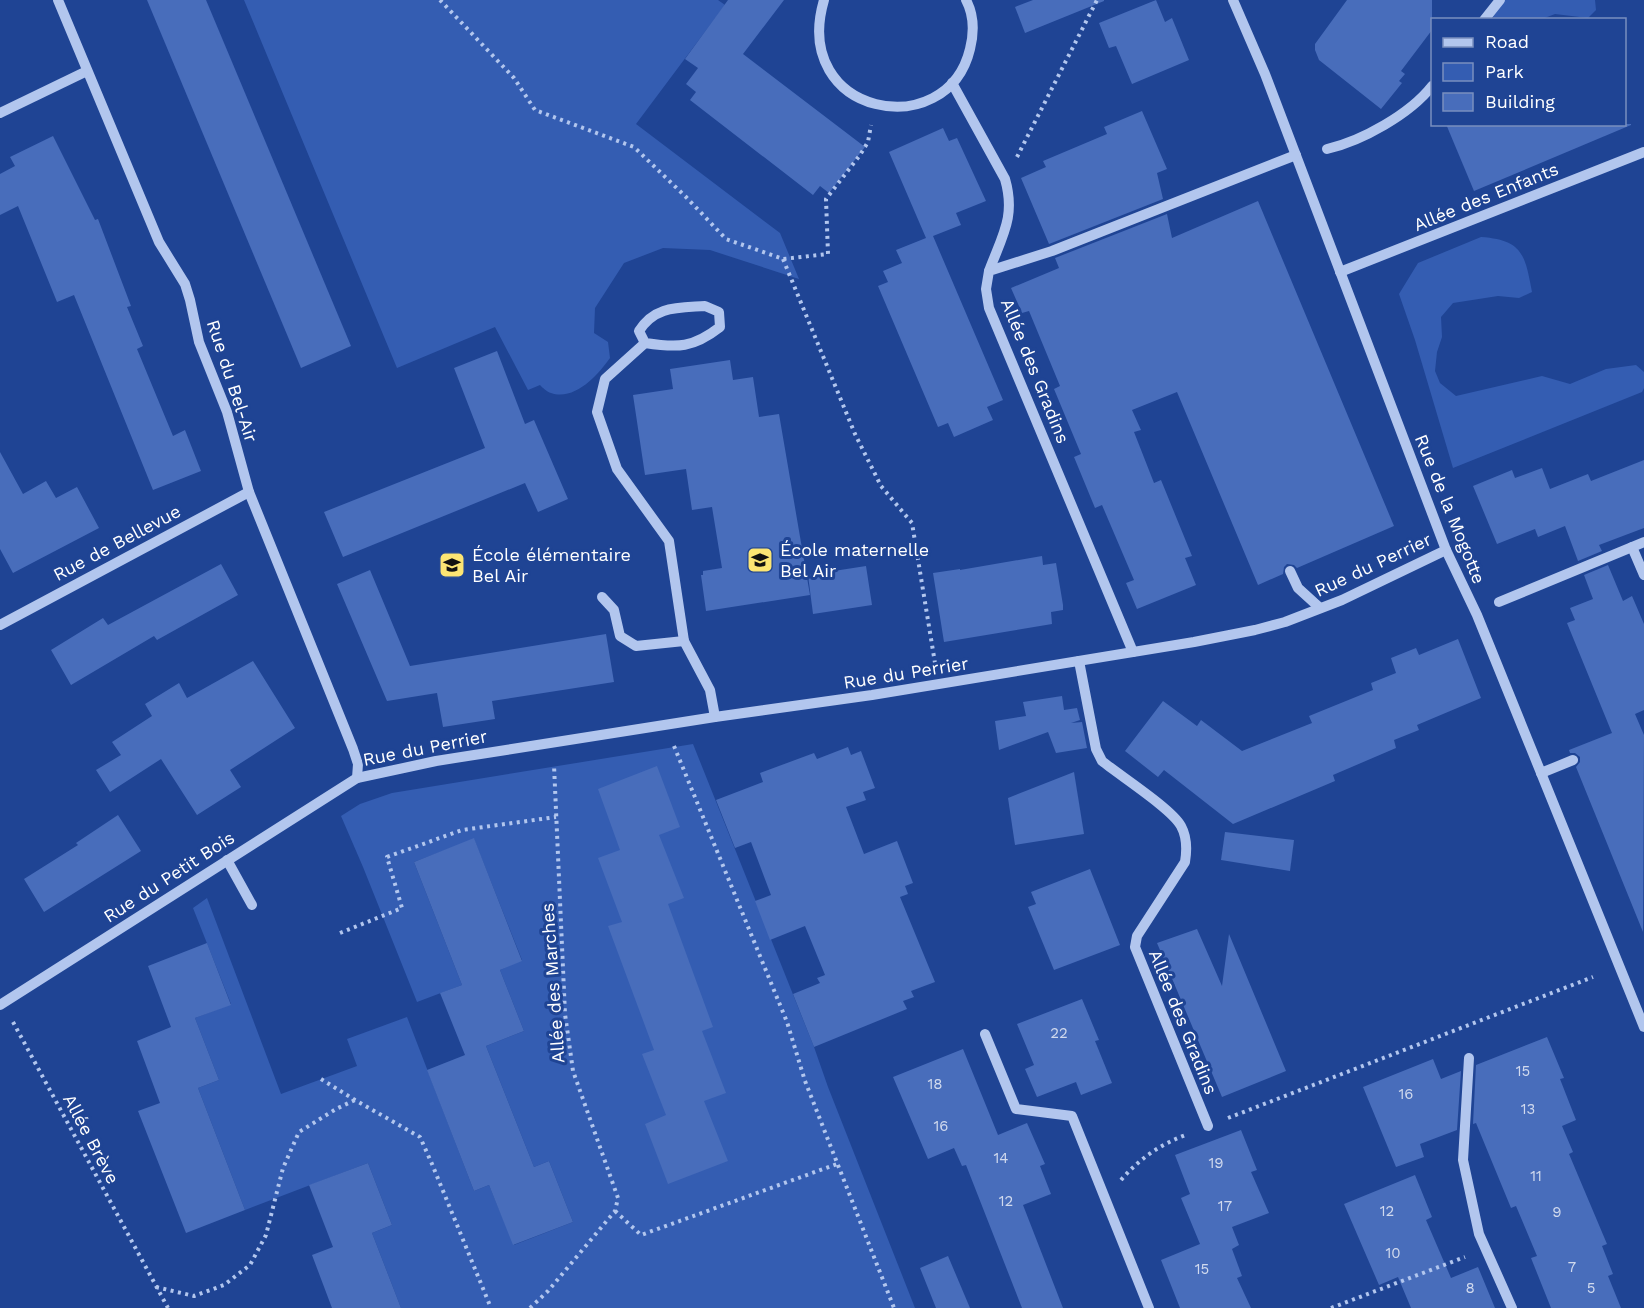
<svg xmlns="http://www.w3.org/2000/svg" width="1644" height="1308" viewBox="0 0 1644 1308" font-family="'Work Sans',sans-serif">
<style>
.green{fill:#345db2}
.building{fill:#486dbb}
.lines{fill:none;stroke-linecap:round;stroke-linejoin:round}
.path{stroke:#b2c6ee;stroke-width:4;stroke-dasharray:3 4.5;stroke-linecap:butt}
.minor{stroke:#b2c6ee;stroke-width:10}
.labels{text-anchor:middle;stroke-width:6;stroke-linejoin:round;paint-order:stroke}
.number-label{font-size:15px;fill:#d1daee}
.street-label{font-size:18px;fill:#fff;stroke:#1f4494}
.poi-label{font-size:18px;fill:#fff;stroke:#1f4494;text-anchor:start}
</style>
<rect width="100%" height="100%" fill="#1f4494"/>
<!-- green -->
<g class="green">
<path d="M 244,0 L 718,0 L 725,5 L 636,124 L 780,233 L 799,279 L 710,250 L 663,248 L 624,263 L 595,308 L 594,333 L 608,342 L 610,358 C 598,375 575,401 551,393 C 547,392 543,388 540,385 L 528,390 L 495,327 L 397,368 Z"/>
<polygon points="1505,0 1595,0 1596,10 1588,18 1555,14 1542,19 1494,20 1493,15"/>
<path d="M 1481,237 C 1523,240 1525,255 1532,292 L 1519,298 L 1498,296 L 1453,303 L 1441,317 L 1442,337 L 1437,352 L 1435,371 L 1440,383 L 1456,396 L 1542,376 L 1570,384 L 1606,369 L 1636,365 L 1644,372 L 1644,388 L 1642,392 L 1453,468 L 1415,340 L 1399,294 L 1418,263 Z"/>
<polygon points="693,744 814,1047 828,1087 915,1308 401,1308 372,1233 392,1225 368,1163 245,1210 198,1088 219,1080 195,1018 231,1004 193,908 207,898 281,1094 357,1066 347,1039 407,1017 474,1191 489,1185 514,1245 573,1222 549,1161 534,1167 486,1046 524,1031 500,970 522,960 474,839 414,862 462,985 417,1002 363,867 341,816 360,804 392,793"/>
</g>
<!-- building -->
<g class="building">
<polygon points="147,0 206,0 351,346 301,368"/>
<polygon points="728,0 784,0 743,54 865,147 829,193 820,186 813,195 690,100 696,92 686,84 698,68 685,59"/>
<polygon points="1033,0 1104,0 1104,1 1025,33 1015,7"/>
<polygon points="1156,0 1165,22 1172,18 1189,60 1132,84 1116,46 1109,48 1099,23"/>
<polygon points="1347,0 1432,0 1432,30 1401,71 1405,74 1399,81 1402,83 1381,109 1319,60 1315,50 1315,44"/>
<polygon points="1142,111 1167,169 1157,173 1163,199 1049,244 1021,178 1046,167 1043,161 1107,134 1104,127"/>
<polygon points="1446,124 1631,124 1631,125 1474,191"/>
<polygon points="943,128 949,141 957,138 986,201 956,213 961,225 933,236 1003,400 987,407 993,420 954,437 948,423 938,427 878,286 888,282 883,271 902,263 896,250 926,238 889,152"/>
<polygon points="53,136 95,220 98,219 131,306 127,307 143,346 137,349 173,436 185,430 201,471 153,490 74,295 57,302 18,206 0,215 0,174 15,166 10,157"/>
<polygon points="1258,201 1394,526 1297,568 1294,565 1287,564 1284,567 1283,574 1258,585 1177,392 1132,410 1141,430 1134,432 1154,483 1161,480 1192,556 1185,558 1196,585 1137,609 1126,583 1134,580 1102,505 1095,508 1074,457 1081,454 1054,389 1060,386 1029,311 1022,313 1011,288 1059,268 1055,258 1167,214 1172,238"/>
<polygon points="497,351 525,424 534,420 568,499 538,512 525,483 343,557 324,512 485,448 454,368"/>
<polygon points="730,360 733,380 753,377 759,417 779,414 810,595 706,611 701,575 703,575 703,571 722,568 712,507 692,510 686,469 645,475 633,395 673,389 670,369"/>
<polygon points="0,452 23,494 46,481 56,498 77,487 99,528 13,573 0,549"/>
<polygon points="1644,460 1644,528 1599,545 1602,551 1578,561 1565,526 1538,537 1535,529 1497,544 1473,486 1512,470 1515,478 1542,468 1550,489 1588,474 1591,481"/>
<polygon points="1042,556 1043,565 1056,563 1063,605 1063,610 1051,612 1052,624 944,642 933,573 960,569 960,570"/>
<polygon points="221,564 238,595 157,640 154,636 71,685 51,650 103,618 108,625"/>
<polygon points="1608,565 1623,601 1632,596 1644,624 1644,710 1635,714 1644,735 1643,932 1576,767 1580,762 1580,757 1575,753 1570,753 1569,750 1612,733 1567,623 1575,620 1570,608 1593,599 1584,575"/>
<polygon points="866,566 872,605 813,614 808,575"/>
<polygon points="370,570 410,666 606,634 614,682 492,701 495,719 443,727 437,693 387,701 337,584"/>
<polygon points="1458,639 1481,698 1417,725 1419,730 1394,740 1396,748 1333,775 1335,781 1233,824 1164,770 1158,777 1125,751 1163,701 1197,726 1201,720 1242,751 1312,723 1309,716 1373,690 1371,683 1396,673 1391,658 1416,648 1419,655"/>
<polygon points="253,661 295,728 230,770 241,787 197,815 161,759 110,792 96,770 121,755 112,742 152,716 145,704 179,683 187,698"/>
<polygon points="1062,696 1064,710 1077,708 1080,720 1071,723 1082,722 1087,748 1056,753 1048,732 999,750 995,721 1026,716 1023,702"/>
<polygon points="848,747 851,755 861,751 875,788 863,792 866,800 846,807 864,854 897,841 913,883 905,886 908,894 900,897 935,982 911,991 914,997 903,1001 907,1009 814,1047 793,994 820,983 817,978 825,975 805,926 770,940 755,901 771,895 751,842 735,848 716,800 763,782 760,773 814,753 817,759"/>
<polygon points="657,766 680,827 659,835 684,898 668,904 713,1027 702,1031 726,1093 704,1101 728,1161 668,1184 645,1124 666,1115 642,1054 654,1050 608,926 622,922 598,858 620,850 598,789"/>
<polygon points="1074,772 1084,834 1015,845 1008,798"/>
<polygon points="118,815 141,851 44,912 24,879 78,845 76,843"/>
<polygon points="1225,832 1294,840 1290,871 1221,860"/>
<polygon points="474,838 522,961 500,970 524,1031 486,1046 534,1167 549,1161 573,1222 513,1245 489,1185 474,1191 427,1070 465,1055 440,993 462,985 414,862"/>
<polygon points="1090,869 1120,945 1054,970 1028,907 1036,904 1031,892"/>
<polygon points="1197,929 1222,986 1229,934 1286,1071 1222,1097 1157,943"/>
<polygon points="207,943 231,1005 195,1018 219,1080 198,1088 245,1210 186,1233 138,1111 160,1103 137,1041 171,1027 148,966"/>
<polygon points="1082,999 1099,1040 1095,1041 1112,1083 1081,1095 1076,1082 1037,1097 1025,1069 1034,1065 1017,1024"/>
<polygon points="1547,1037 1564,1078 1560,1079 1576,1120 1562,1126 1573,1152 1569,1154 1607,1244 1602,1246 1613,1274 1608,1276 1621,1308 1551,1308 1531,1258 1537,1256 1516,1206 1511,1208 1476,1123 1473,1124 1476,1065"/>
<polygon points="963,1049 998,1135 1027,1123 1045,1164 1040,1166 1051,1194 1023,1205 1063,1308 1022,1308 966,1165 962,1166 954,1148 928,1159 893,1077"/>
<polygon points="1433,1059 1441,1079 1461,1071 1457,1130 1420,1144 1424,1157 1396,1167 1363,1087"/>
<polygon points="1241,1130 1257,1170 1251,1172 1269,1213 1232,1227 1239,1245 1232,1249 1242,1276 1237,1278 1251,1308 1180,1308 1161,1260 1200,1244 1181,1198 1190,1194 1175,1155"/>
<polygon points="368,1163 392,1225 372,1233 401,1308 332,1308 312,1255 333,1247 309,1185"/>
<polygon points="1415,1175 1432,1217 1426,1220 1451,1278 1478,1267 1495,1308 1411,1308 1398,1277 1379,1285 1344,1204"/>
<polygon points="948,1256 970,1308 936,1308 920,1268"/>
</g>
<g class="lines">
<!-- path -->
<g class="path">
<polyline points="440,0 514,78 535,110 634,147 686,197 726,239 783,259 828,254 826,199 860,155 868,142 871,125"/>
<polyline points="1017,157 1097,0"/>
<polyline points="783,259 855,434 881,486 912,523 935,663"/>
<polyline points="674,746 787,1022 805,1081 894,1308"/>
<polyline points="340,933 402,908 387,857 462,830 556,817"/>
<polyline points="13,1022 168,1308"/>
<polyline points="321,1079 355,1100 420,1137 432,1164 491,1308"/>
<polyline points="1228,1118 1593,977"/>
<path d="M 1121,1180 C 1140,1158 1161,1144 1188,1134"/>
<polyline points="615,1211 641,1235 837,1164"/>
<polyline points="156,1287 194,1296 224,1285 250,1265 266,1235 283,1168 299,1132 336,1109 355,1100"/>
<polyline points="530,1308 548,1291 615,1211 618,1198 573,1071 565,1014 554,765"/>
<polyline points="1331,1308 1465,1257"/>
</g>
<!-- minor -->
<g class="minor">
<polyline points="58,0 159,242 185,284 190,300 199,342 227,412 249,492 353,749 358,764 357,778"/>
<path d="M 824,0 C 790,116 947,145 970,49 C 974,33 974,15 966,0"/>
<polyline points="1233,0 1265,74 1446,550 1477,615 1644,1027"/>
<polyline points="1484,20 1500,0"/>
<path d="M 952,83 L 1005,179 C 1016,217 1002,236 989,271"/>
<polyline points="0,113 87,71"/>
<path d="M 1327,149 C 1362,141 1410,114 1432,86"/>
<polyline points="1340,272 1644,152"/>
<path d="M 705,306 L 719,312 L 720,327 C 693,348 678,348 645,343 L 639,331 C 655,306 677,308 705,306 Z"/>
<polyline points="645,343 605,379 597,412 617,469 669,541 684,641 710,690 715,717"/>
<polyline points="1632,547 1644,575"/>
<polyline points="1290,571 1298,588 1320,608"/>
<polyline points="602,597 614,610 620,636 636,646 684,641"/>
<polyline points="1499,602 1644,542"/>
<polyline points="0,625 249,492"/>
<polyline points="1133,652 989,308 986,289 989,271 1052,251 1296,155"/>
<path d="M 1079,661 L 1096,749 L 1102,761 C 1119,775 1172,809 1181,826 C 1187,837 1187,850 1185,862 L 1137,936 L 1135,947 L 1208,1126"/>
<polyline points="1541,773 1573,760"/>
<polyline points="227,860 252,905"/>
<polyline points="0,1005 357,778 436,761 715,717 872,695 1194,642 1255,630 1285,622 1342,600 1446,550"/>
<polyline points="985,1034 1016,1109 1072,1116 1149,1308"/>
<polyline points="1469,1058 1463,1160 1479,1234 1512,1308"/>
</g>
</g>
<!-- icons -->
<defs>
<g id="school-square" transform="scale(1.35)"><rect x="-9" y="-9" width="18" height="18" rx="4" fill="#fce573" stroke="#1f4494"/><path d="M0-5L7-2L0 1L-7-2ZM-4 1L0 2.5L4 1V4Q0 6-4 4Z" fill="#111"/></g>
</defs>
<g fill-rule="evenodd">
<use href="#school-square" x="760" y="560"/>
<use href="#school-square" x="452" y="565"/>
</g>
<g class="labels">
<!-- number labels -->
<g class="number-label">
<text x="1059" y="1038">22</text>
<text x="1523" y="1076">15</text>
<text x="935" y="1089">18</text>
<text x="1406" y="1099">16</text>
<text x="1528" y="1114">13</text>
<text x="941" y="1131">16</text>
<text x="1001" y="1163">14</text>
<text x="1216" y="1168">19</text>
<text x="1536" y="1181">11</text>
<text x="1006" y="1206">12</text>
<text x="1225" y="1211">17</text>
<text x="1387" y="1216">12</text>
<text x="1557" y="1217">9</text>
<text x="1393" y="1258">10</text>
<text x="1572" y="1272">7</text>
<text x="1202" y="1274">15</text>
<text x="1470" y="1293">8</text>
<text x="1591" y="1293">5</text>
</g>
<!-- street labels -->
<g class="street-label">
<text transform="translate(1486 197) rotate(-22)" y="6">Allée des Enfants</text>
<text transform="translate(1035 371) rotate(68)" y="6">Allée des Gradins</text>
<text transform="translate(232 381) rotate(72)" y="6">Rue du Bel-Air</text>
<text transform="translate(1450 509) rotate(68)" y="6">Rue de la Mogotte</text>
<text transform="translate(117 543) rotate(-28)" y="6">Rue de Bellevue</text>
<text transform="translate(1373 565) rotate(-25)" y="6">Rue du Perrier</text>
<text transform="translate(906 673) rotate(-9)" y="6">Rue du Perrier</text>
<text transform="translate(425 748) rotate(-11)" y="6">Rue du Perrier</text>
<text transform="translate(169 877) rotate(-33)" y="6">Rue du Petit Bois</text>
<text transform="translate(553 983) rotate(-94)" y="6">Allée des Marches</text>
<text transform="translate(1183 1022) rotate(68)" y="6">Allée des Gradins</text>
<text transform="translate(91 1139) rotate(62)" y="6">Allée Brève</text>
</g>
<!-- poi labels -->
<g class="poi-label">
<text x="780" y="556">École maternelle<tspan x="780" dy="21">Bel Air</tspan></text>
<text x="472" y="561">École élémentaire<tspan x="472" dy="21">Bel Air</tspan></text>
</g>
</g>
<!-- legend -->
<rect x="1431" y="18" width="195" height="108" fill="#1f4494" stroke="#798fbf" stroke-width="1.5"/>
<rect x="1443" y="38" width="30" height="9" fill="#b2c6ee" stroke="#798fbf" stroke-width="1.5"/>
<text x="1485" y="48" font-size="18" fill="#ffffff">Road</text>
<rect x="1443" y="63" width="30" height="18" fill="#345db2" stroke="#798fbf" stroke-width="1.5"/>
<text x="1485" y="78" font-size="18" fill="#ffffff">Park</text>
<rect x="1443" y="93" width="30" height="18" fill="#486dbb" stroke="#798fbf" stroke-width="1.5"/>
<text x="1485" y="108" font-size="18" fill="#ffffff">Building</text>
</svg>
